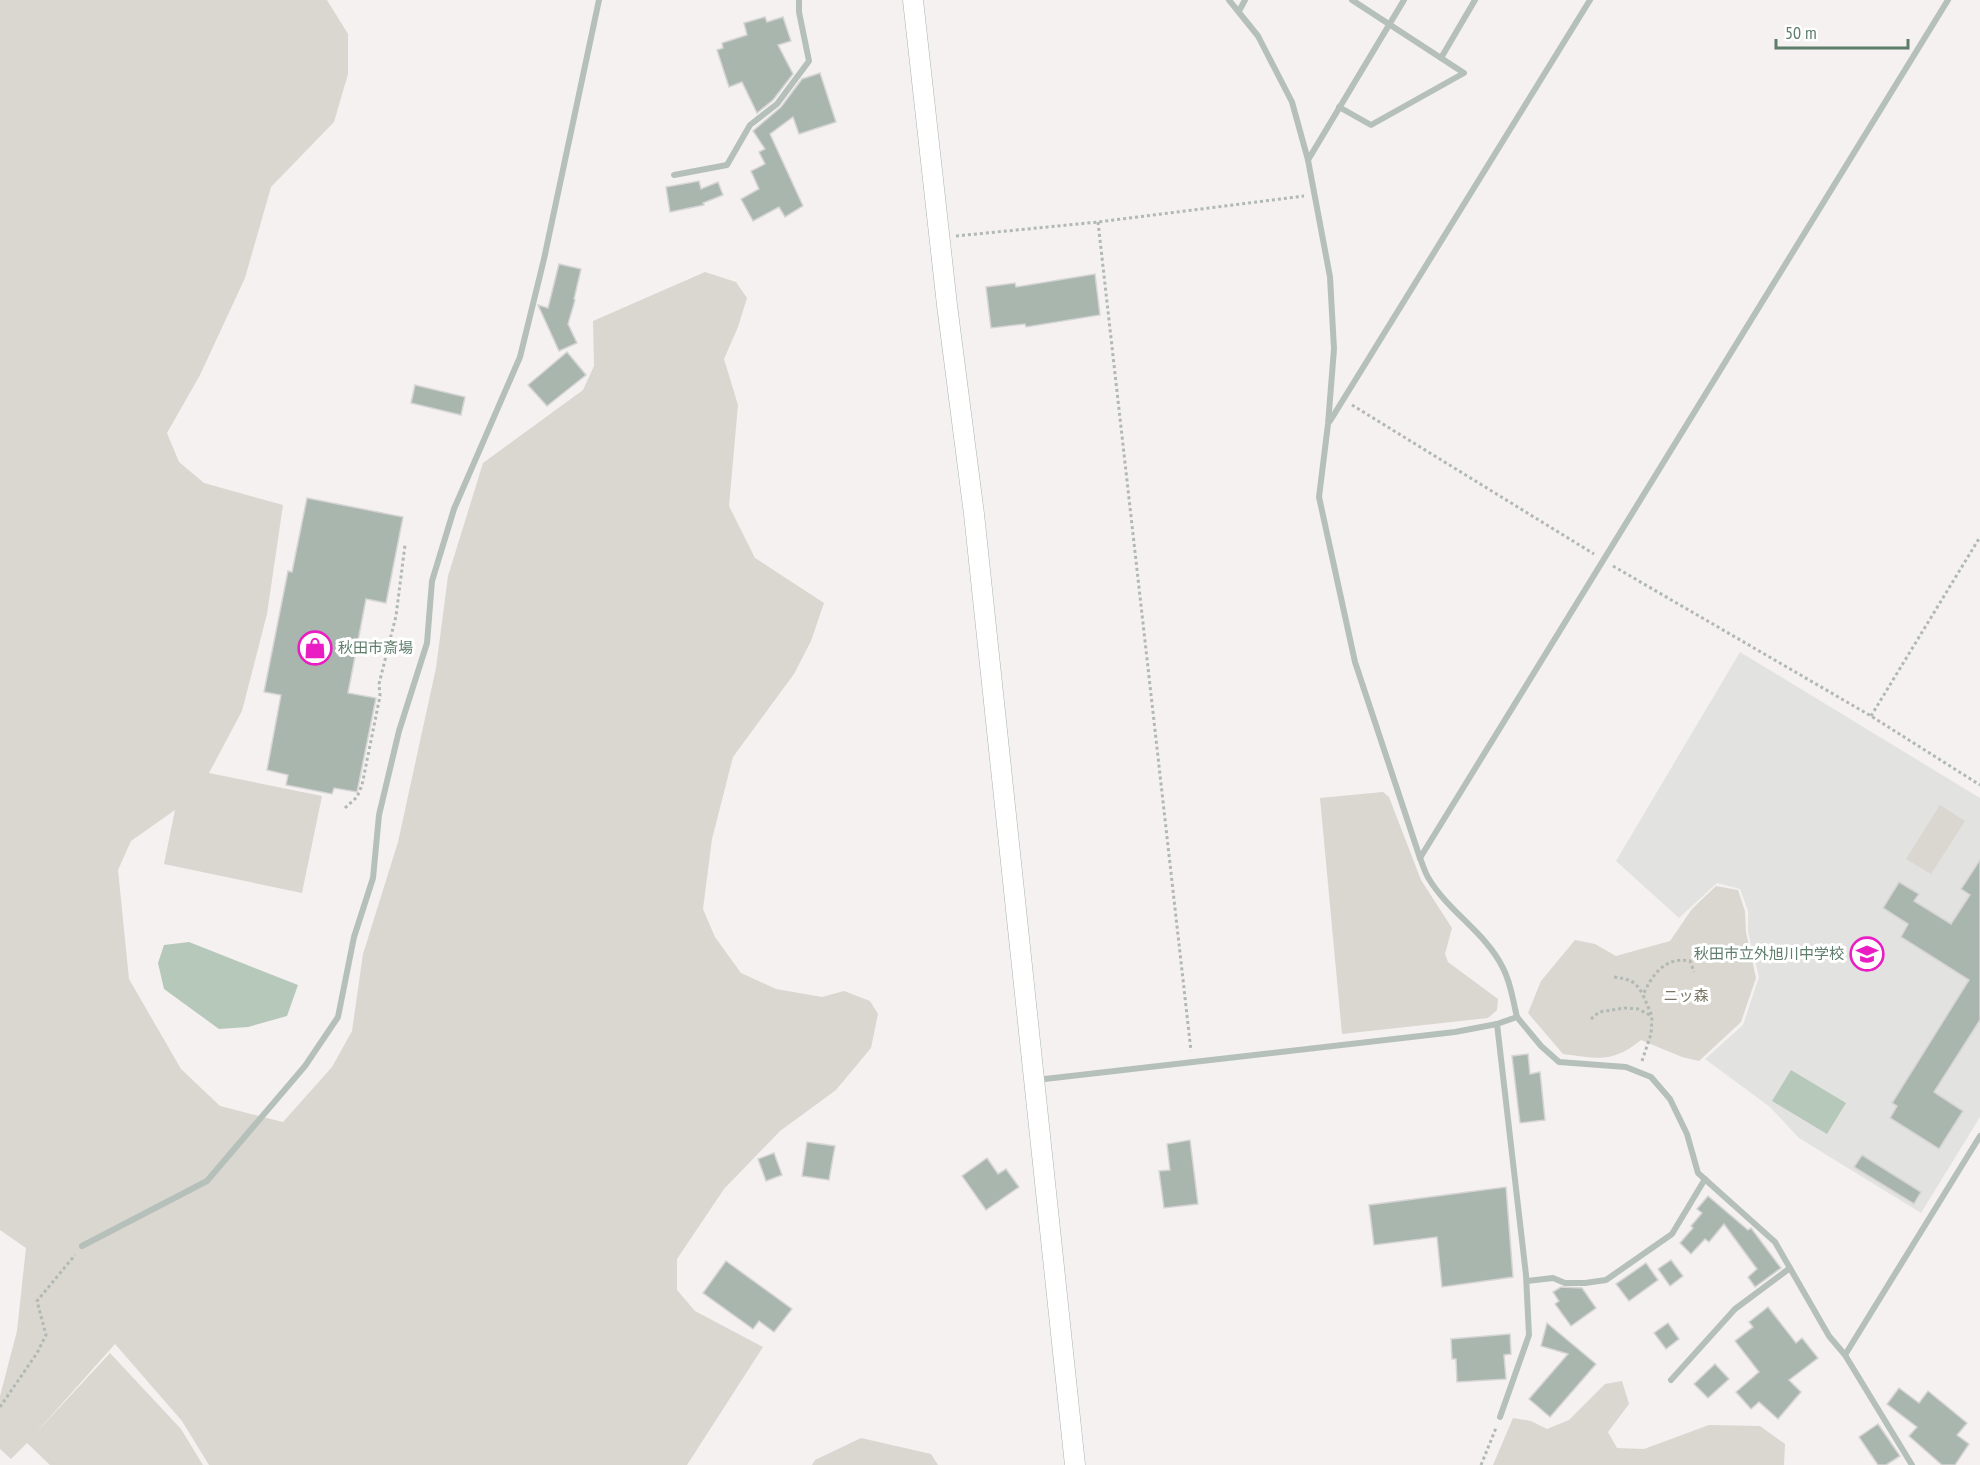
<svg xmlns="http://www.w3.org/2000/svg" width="1980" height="1465" viewBox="0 0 1980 1465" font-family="'PT Sans Narrow','Noto Sans JP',sans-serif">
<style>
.built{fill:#e2e2e0}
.green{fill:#dad6d0}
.water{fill:#b6c8ba}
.building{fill:#a8b6ae;stroke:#d6d4d4;stroke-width:1.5}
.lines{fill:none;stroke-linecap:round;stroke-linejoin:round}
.secondary-casing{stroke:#a8b5ae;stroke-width:21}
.path{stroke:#b1b9b4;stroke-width:3;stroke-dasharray:3 3;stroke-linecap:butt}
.street{stroke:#b6c0ba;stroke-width:6}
.secondary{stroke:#fff;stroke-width:20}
.labels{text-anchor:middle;stroke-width:6;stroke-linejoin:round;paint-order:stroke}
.poi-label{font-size:15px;fill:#5e7d6b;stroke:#fff;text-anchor:start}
.park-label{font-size:15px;fill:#7a7462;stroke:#fff}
</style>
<rect width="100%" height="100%" fill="#f5f1f1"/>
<!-- built -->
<polygon class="built" points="1740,652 1980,798 1980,1117 1921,1213 1799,1138 1770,1107 1705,1059 1743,1025 1759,977 1748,932 1748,911 1740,889 1717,883 1679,918 1616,861"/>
<!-- green -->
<g class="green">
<polygon points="0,0 327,0 348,34 348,74 334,122 271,187 245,278 200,375 167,433 179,462 204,483 283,505 267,614 242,711 209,773 322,796 302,893 164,864 175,810 131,841 118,870 129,979 181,1069 220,1106 283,1122 332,1067 352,1031 363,954 398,842 436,668 448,576 483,463 583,390 594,366 593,321 705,272 736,282 747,298 738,327 724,359 738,405 729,506 755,558 824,603 811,641 794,674 733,757 712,839 703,909 715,937 741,973 776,989 822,997 844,991 870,1001 878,1014 871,1048 836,1090 780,1131 724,1189 677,1259 677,1290 695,1311 763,1347 687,1465 209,1465 182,1421 115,1344 34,1435 110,1353 181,1429 203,1465 50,1465 27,1443 11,1459 0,1449 0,1396 17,1331 26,1248 0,1230"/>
<polygon points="1383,792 1389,797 1421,880 1452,928 1445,954 1448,962 1498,999 1497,1010 1488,1018 1342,1034 1320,798"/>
<polygon points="1940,805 1965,821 1931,874 1906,859"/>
<path d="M 1716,886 L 1738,890 L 1745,911 L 1746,932 L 1756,978 L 1741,1022 L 1699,1061 L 1682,1057 L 1641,1040 C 1611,1064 1598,1058 1563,1054 L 1528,1013 L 1541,981 L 1575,940 L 1595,944 L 1616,956 L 1670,941 L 1692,909 Z"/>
<polygon points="1622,1381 1629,1404 1608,1432 1617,1448 1644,1449 1709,1425 1760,1426 1785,1444 1784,1465 1493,1465 1513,1418 1531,1421 1547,1429 1569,1420 1605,1384"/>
<polygon points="861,1438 931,1454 938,1465 812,1465 815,1460"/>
</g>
<!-- water -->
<g class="water">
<polygon points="189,942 298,985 287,1016 248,1027 219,1029 164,989 158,963 164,945"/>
<polygon points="1791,1070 1846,1103 1827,1134 1772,1101"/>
</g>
<!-- building -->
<g class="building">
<polygon points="765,17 767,22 783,17 791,41 778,45 793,74 773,100 757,113 742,82 729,87 717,50 723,48 722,43 747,35 744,23"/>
<polygon points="820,73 836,122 799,134 793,117 770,134 803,206 785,217 779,207 753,221 741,199 759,189 751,171 765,164 759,152 765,149 753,131 781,107 802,79"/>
<polygon points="699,181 701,189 718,182 723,195 703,203 704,205 670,212 666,187"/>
<polygon points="559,264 581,269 574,299 575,300 568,324 577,343 559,351 538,305 548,308"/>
<polygon points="1095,274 1100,315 1026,327 1025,324 991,328 986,287 1015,283 1016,287"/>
<polygon points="567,352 586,375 547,406 528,385"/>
<polygon points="415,385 465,397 461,415 411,403"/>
<polygon points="307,498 403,517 386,603 366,599 348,693 376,698 357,792 334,788 332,794 286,785 288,775 267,770 281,695 264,692 288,571 292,572"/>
<polygon points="1980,860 1980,1020 1934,1092 1963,1111 1939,1149 1890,1118 1897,1106 1892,1103 1969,980 1901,937 1908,924 1883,908 1899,882 1919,894 1914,901 1951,924 1970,895 1961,889"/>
<polygon points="1528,1054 1530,1074 1540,1072 1545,1120 1520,1123 1512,1056"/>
<polygon points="1190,1140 1198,1204 1164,1208 1159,1171 1170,1170 1167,1144"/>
<polygon points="807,1142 835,1146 829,1180 802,1176"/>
<polygon points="774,1153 782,1175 766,1181 758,1159"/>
<polygon points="1862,1155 1921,1192 1914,1204 1854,1167"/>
<polygon points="987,1158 998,1174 1006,1169 1019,1187 986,1210 962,1176"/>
<polygon points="1506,1187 1513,1277 1442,1287 1437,1237 1374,1245 1369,1205"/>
<polygon points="1708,1196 1748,1230 1751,1228 1781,1268 1755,1287 1748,1277 1757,1269 1724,1224 1709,1242 1705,1239 1691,1254 1680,1243 1693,1228 1691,1226 1702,1213 1697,1209"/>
<polygon points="1671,1260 1683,1276 1670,1286 1658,1269"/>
<polygon points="726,1261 792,1309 774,1332 759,1321 753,1329 703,1293"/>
<polygon points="1646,1263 1658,1280 1629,1301 1616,1284"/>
<polygon points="1561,1287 1582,1288 1596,1308 1571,1326 1555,1304 1559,1301 1553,1292"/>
<polygon points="1768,1307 1796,1343 1802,1338 1818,1358 1789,1380 1801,1392 1778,1419 1759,1402 1751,1409 1736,1392 1759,1372 1735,1341 1753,1327 1749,1322"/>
<polygon points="1547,1323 1596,1364 1550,1417 1529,1399 1568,1354 1541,1346"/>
<polygon points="1668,1323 1679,1339 1666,1349 1654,1333"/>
<polygon points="1510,1334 1511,1354 1504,1355 1506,1379 1457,1382 1456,1359 1452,1359 1451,1339"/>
<polygon points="1715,1364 1729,1379 1708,1398 1694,1384"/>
<polygon points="1899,1388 1919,1403 1928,1391 1967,1423 1957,1435 1969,1444 1955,1465 1942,1465 1909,1436 1917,1427 1887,1404"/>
<polygon points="1878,1424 1900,1456 1886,1465 1878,1465 1859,1437"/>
</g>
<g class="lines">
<!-- secondary casing -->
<g class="secondary-casing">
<polyline id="secondary" points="913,0 947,305 974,514 1075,1465"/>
</g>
<!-- path -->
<g class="path">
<polyline points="1098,222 1191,1051"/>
<polyline points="956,236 1098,222 1304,196"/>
<polyline points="1352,405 1594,554"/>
<polyline points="1613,566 1871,716 1980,785"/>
<polyline points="1871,716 1980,537"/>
<polyline points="345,808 357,797 362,785 380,696 379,684 396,616 405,545"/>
<path d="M 1614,977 C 1629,979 1636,981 1643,995"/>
<polyline points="1591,1019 1599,1012 1625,1008 1638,1009 1650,1015"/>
<path d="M 1642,1061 L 1651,1034 L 1652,1016 L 1643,995 C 1652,975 1665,956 1690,961 L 1694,972"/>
<polyline points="0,1407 37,1353 46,1335 37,1301 75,1255"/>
<polyline points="1481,1465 1496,1428"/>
</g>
<!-- street -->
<g class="street">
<path d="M 1229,0 L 1258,36 L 1292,102 L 1308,160 L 1330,277 L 1334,349 L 1328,424 L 1319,497 L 1355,662 L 1420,858 C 1423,865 1425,873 1429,879 C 1449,912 1486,933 1503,968 C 1511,983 1513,1001 1517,1017"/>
<polyline points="1239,11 1245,0"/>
<polyline points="1441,58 1475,0"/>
<polyline points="1339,107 1371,125 1464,73 1352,0"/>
<polyline points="1308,160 1404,0"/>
<polyline points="674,175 727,165 750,125 777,104 809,61 799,12 799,0"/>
<polyline points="1330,421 1590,0"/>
<polyline points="1420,858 1948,0"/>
<polyline points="1497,1024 1526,1275 1529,1335 1500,1417"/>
<polyline points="1036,1080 1455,1032 1497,1024 1517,1017 1541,1046 1559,1062 1626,1067 1651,1077 1670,1099 1687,1134 1698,1173 1775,1242 1829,1336 1845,1355 1912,1465"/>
<polyline points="82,1246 207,1181 305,1066 338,1017 354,937 373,878 379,815 399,731 427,643 432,581 454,509 520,357 544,259 599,0"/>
<polyline points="1527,1281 1553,1278 1565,1283 1585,1283 1606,1280 1672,1234 1705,1179"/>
<polyline points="1845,1355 1980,1136"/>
<polyline points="1671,1380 1735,1309 1790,1268"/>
</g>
<!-- secondary -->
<use href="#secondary" class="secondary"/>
</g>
<!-- icons -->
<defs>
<g id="shop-ring" transform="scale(1.725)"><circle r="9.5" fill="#fff" stroke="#ea1cc3" stroke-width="1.5"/><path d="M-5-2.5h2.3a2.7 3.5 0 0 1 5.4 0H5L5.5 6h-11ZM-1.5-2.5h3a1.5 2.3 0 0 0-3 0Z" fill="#ea1cc3"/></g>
<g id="school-ring" transform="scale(1.725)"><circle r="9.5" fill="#fff" stroke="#ea1cc3" stroke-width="1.5"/><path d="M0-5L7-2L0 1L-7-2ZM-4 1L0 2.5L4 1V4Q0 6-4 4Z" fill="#ea1cc3"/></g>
</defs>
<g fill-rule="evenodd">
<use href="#shop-ring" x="315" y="648"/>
<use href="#school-ring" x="1867" y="954"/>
</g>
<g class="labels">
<!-- poi labels -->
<g class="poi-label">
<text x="338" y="653">秋田市斎場</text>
<text x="1844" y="959" text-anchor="end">秋田市立外旭川中学校</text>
</g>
<!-- park labels -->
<g class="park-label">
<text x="1686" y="1001">ニッ森</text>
</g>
</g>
<!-- scale -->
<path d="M1776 39v9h132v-9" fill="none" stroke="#5e7d6b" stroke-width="3"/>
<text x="1785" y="39" font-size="18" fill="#5e7d6b" stroke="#ffffff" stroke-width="4.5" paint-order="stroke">50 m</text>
</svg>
